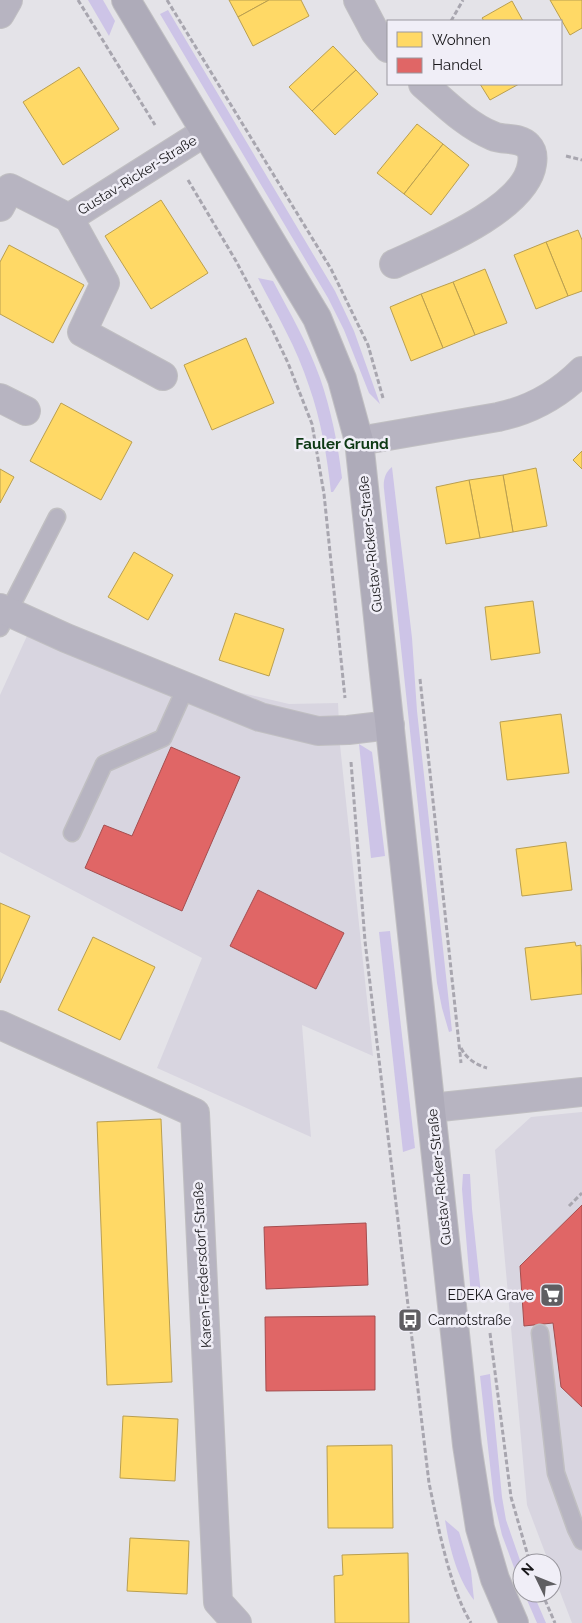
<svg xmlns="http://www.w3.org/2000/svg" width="582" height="1623" viewBox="0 0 582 1623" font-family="Raleway,sans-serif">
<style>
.built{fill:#d8d5e0}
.green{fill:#cdc4e7}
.homes{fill:#ffd966;stroke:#ba9f4f}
.shops{fill:#e06666;stroke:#a44e4f}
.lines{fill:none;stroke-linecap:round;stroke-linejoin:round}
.lane-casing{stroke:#c0bfc2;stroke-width:19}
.street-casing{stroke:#c0bfc2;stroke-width:30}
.secondary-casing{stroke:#c0bfc2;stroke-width:30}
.path{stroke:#a8a6af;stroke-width:3;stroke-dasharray:5 2.5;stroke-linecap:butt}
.lane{stroke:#b7b4c1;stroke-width:16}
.street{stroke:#b7b4c1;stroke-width:28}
.secondary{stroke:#aeabb9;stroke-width:28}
.labels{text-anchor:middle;stroke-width:5;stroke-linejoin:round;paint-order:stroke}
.street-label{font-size:14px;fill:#18171a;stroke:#f0eef7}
.poi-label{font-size:14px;fill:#18171a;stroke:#f0eef7;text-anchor:end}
.neighbourhood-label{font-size:15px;font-weight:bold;fill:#0d3914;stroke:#f0eef7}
</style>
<rect width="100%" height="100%" fill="#e4e3e8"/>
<!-- built -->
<g class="built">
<polygon points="37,614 216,687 289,704 338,703 340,745 373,1056 302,1025 311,1137 157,1068 202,958 0,852 0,695"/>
<polygon points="582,1112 582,1623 572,1623 552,1571 552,1563 549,1563 527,1505 495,1150 531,1117"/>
</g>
<!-- green -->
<g class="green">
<polygon points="88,0 103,0 115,21 109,36"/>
<polygon points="168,10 335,291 354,331 380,404 369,393 344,330 328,298 160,14"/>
<path d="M 258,278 L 273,281 C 290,313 308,344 320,378 C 331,410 338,444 342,478 L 333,492 L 331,492 C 327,456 321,420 309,386 C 297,348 276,313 258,278 Z"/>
<path d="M 392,467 L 412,638 L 417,711 L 452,1031 L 449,1032 L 442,1008 L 437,983 L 384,489 C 383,481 385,472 392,467 Z"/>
<polygon points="359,744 372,752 385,856 371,858"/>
<polygon points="390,931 415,1148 403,1152 379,932"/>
<polygon points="463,1174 470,1174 472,1209 481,1294 471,1296 462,1189"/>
<polygon points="490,1374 502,1497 506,1520 522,1566 522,1589 502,1535 494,1501 480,1376"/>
<path d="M 445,1520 L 459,1532 L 471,1571 L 474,1600 C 457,1579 449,1546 445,1520 Z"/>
<polygon points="524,1593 533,1593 546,1623 537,1623"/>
</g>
<!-- homes -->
<g class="homes">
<polygon points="229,0 269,0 238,17"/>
<polygon points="269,0 301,0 309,16 253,46 238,17"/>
<polygon points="550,0 582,0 582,28 570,35"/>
<polygon points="512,1 523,21 484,21 482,18"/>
<polygon points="333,46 356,70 312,111 289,87"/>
<polygon points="79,67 119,129 63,165 23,102"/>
<polygon points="356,70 378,94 335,135 312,111"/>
<polygon points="480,84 519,84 490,100"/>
<polygon points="417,124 443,144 404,194 377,173"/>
<polygon points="443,144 469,165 431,215 404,194"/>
<polygon points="161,200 208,273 151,309 105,236"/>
<polygon points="578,230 582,240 582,291 568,296 546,242"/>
<polygon points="546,242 568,296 536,309 514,255"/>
<polygon points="9,245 84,285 53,343 0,314 0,262"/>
<polygon points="485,269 507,323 475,335 453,282"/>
<polygon points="453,282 475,335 443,348 421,294"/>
<polygon points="421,294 443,348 411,361 390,307"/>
<polygon points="246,338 274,403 212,430 184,365"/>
<polygon points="61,403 132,442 101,500 30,461"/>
<polygon points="582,451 582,469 573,460"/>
<polygon points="536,468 547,526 513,532 503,475"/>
<polygon points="0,469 14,477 0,503"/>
<polygon points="503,475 513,532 480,538 469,480"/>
<polygon points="469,480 480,538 446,544 436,487"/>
<polygon points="134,552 173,575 148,620 108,597"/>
<polygon points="533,601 540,653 491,660 485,607"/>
<polygon points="235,613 284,629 269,676 219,660"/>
<polygon points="561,714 569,773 507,780 500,722"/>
<polygon points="566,842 572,890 522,896 516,849"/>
<polygon points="0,903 30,916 0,983"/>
<polygon points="93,937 155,967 120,1040 58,1010"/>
<polygon points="575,942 576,946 581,945 582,994 531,1000 525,948"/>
<polygon points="161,1119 172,1382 107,1385 97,1122"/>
<polygon points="123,1416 178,1419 175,1481 120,1478"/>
<polygon points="392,1445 393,1528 328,1528 327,1446"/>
<polygon points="130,1538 189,1541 187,1594 127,1591"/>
<polygon points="408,1553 409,1623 335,1623 334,1576 343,1575 342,1555"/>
</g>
<!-- shops -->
<g class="shops">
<polygon points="171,747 240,777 182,911 85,868 104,825 132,836"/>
<polygon points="258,890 344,933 316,989 230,946"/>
<polygon points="582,1205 582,1407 561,1387 553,1323 524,1326 520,1266"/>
<polygon points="366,1223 368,1285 266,1289 264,1227"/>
<polygon points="375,1316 375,1390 266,1391 265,1317"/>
</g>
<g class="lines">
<!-- lane casing -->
<g class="lane-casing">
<g id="lane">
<polyline points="0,628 57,517"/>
<polyline points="72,833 104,764 163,738 186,687"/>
<polyline points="540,1333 556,1473 576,1529 582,1541"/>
</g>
</g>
<!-- street casing -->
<g class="street-casing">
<g id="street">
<polyline points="358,0 375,32 388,48"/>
<polyline points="0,14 8,0"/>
<polyline points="0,207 10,188 69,218 205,132"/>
<polyline points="69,218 105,283 82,332 163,376"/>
<path d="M 394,264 C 431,247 526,209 532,164 C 533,158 533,151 528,146 C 519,136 504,141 493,136 C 466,125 444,102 423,84"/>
<polyline points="0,398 26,411"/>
<path d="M 359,441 L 498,417 C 531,410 558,395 582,371"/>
<polyline points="0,608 66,638 260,717 318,731 348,730 390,725"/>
<polyline points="0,1025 195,1113 218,1602 237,1623"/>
<polyline points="431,1108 582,1092"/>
</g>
</g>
<!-- secondary casing -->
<g class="secondary-casing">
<polyline id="secondary" points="126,0 317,318 342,379 359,441 467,1445 480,1528 495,1579 514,1623"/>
</g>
<!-- path -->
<g class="path">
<polyline points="78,0 155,125"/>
<polyline points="167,0 331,269 368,345 383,398"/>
<polyline points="451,21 463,0"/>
<polyline points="566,156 582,160"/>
<polyline points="188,180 236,261 272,329 288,363 312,424 324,494 345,698"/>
<polyline points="420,679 461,1063"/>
<path d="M 351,762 L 365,941 L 429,1483 C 438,1525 449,1587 471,1623"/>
<path d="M 461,1048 C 466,1058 476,1065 487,1068"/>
<polyline points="569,1206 582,1193"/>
<polyline points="490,1333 511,1497 530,1563"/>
<polyline points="542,1593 555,1623"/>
</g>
<!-- lane -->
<use href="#lane" class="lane"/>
<!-- street -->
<use href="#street" class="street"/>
<!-- secondary -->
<use href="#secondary" class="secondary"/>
</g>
<!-- icons -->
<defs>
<g id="supermarket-square" transform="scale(1.25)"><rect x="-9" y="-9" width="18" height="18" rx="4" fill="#5f5e62" stroke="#f0eef7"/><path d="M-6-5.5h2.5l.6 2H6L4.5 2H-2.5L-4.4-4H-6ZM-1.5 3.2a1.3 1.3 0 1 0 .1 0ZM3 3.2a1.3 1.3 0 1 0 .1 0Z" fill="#fff"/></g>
<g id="bus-square" transform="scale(1.25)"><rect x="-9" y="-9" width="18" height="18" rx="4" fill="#5f5e62" stroke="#f0eef7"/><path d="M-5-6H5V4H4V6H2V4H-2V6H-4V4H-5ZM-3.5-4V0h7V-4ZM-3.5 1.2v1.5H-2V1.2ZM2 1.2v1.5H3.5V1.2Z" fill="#fff"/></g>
</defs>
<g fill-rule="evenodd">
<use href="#supermarket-square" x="552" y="1295"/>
<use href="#bus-square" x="410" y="1320"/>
</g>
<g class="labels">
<!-- street labels -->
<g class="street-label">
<text transform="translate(137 175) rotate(-32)" y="5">Gustav-Ricker-Straße</text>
<text transform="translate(370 544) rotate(-96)" y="5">Gustav-Ricker-Straße</text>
<text transform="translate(439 1177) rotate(-96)" y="5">Gustav-Ricker-Straße</text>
<text transform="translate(202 1265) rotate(-93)" y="5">Karen-Fredersdorf-Straße</text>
</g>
<!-- poi labels -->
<g class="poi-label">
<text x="534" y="1300">EDEKA Grave</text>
<text x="428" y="1325" text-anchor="start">Carnotstraße</text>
</g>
<!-- neighbourhood labels -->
<g class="neighbourhood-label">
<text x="342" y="449">Fauler Grund</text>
</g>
</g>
<!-- legend -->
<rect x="387" y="20" width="175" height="65" fill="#f0eef7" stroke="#9a989f"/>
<rect x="397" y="32" width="25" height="15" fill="#ffd966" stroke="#9a989f"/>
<text x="432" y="45" font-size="15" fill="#18171a">Wohnen</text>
<rect x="397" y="58" width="25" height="15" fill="#e06666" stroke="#9a989f"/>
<text x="432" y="70" font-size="15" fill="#18171a">Handel</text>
<!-- north arrow -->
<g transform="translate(537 1578) rotate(313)"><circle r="24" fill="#f0eef7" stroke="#9a989f"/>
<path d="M0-4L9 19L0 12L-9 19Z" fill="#5f5e62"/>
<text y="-8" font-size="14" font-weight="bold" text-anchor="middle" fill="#18171a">N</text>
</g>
</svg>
